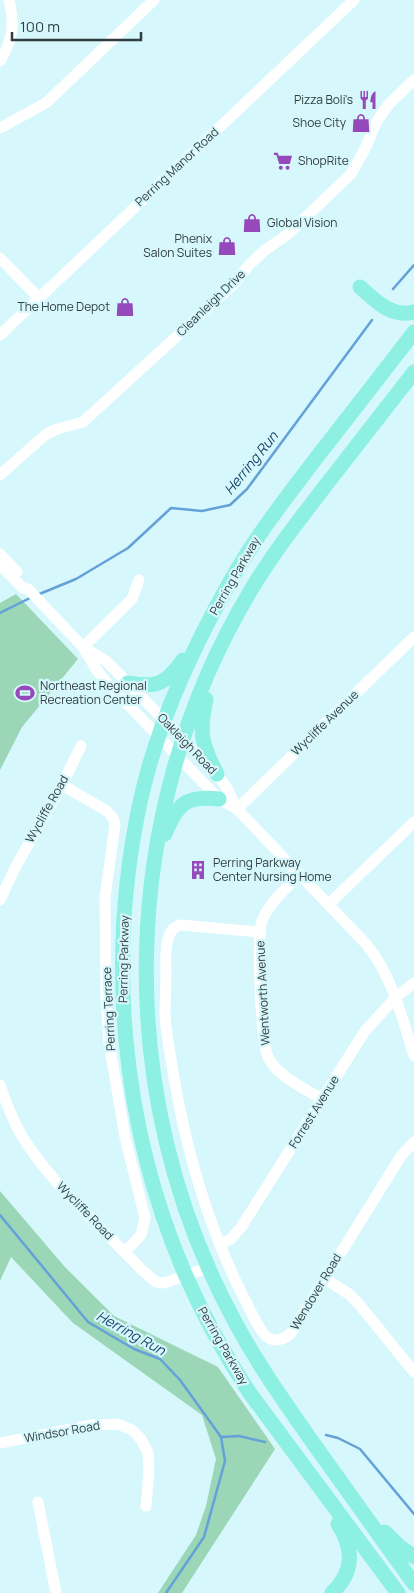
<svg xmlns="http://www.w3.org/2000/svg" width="414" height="1593" viewBox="0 0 414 1593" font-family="Manrope,sans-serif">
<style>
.green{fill:#9bd6b7}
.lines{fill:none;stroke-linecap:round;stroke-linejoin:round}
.stream{stroke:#65a1d9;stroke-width:2.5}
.minor{stroke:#fff;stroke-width:11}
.major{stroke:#8eefe3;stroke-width:15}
.labels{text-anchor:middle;stroke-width:4.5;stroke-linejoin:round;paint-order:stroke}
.poi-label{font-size:12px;fill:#313e40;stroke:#d6f7fb;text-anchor:end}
.street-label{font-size:12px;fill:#313e40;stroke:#d6f7fb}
.water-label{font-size:14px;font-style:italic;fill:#1b466c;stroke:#d6f7fb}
</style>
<rect width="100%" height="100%" fill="#d6f7fb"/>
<!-- green -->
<g class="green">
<polygon points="16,594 78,659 22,727 0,770 0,603"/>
<polygon points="0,1191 64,1266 114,1316 218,1367 275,1449 182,1593 158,1593 196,1535 206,1506 216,1459 202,1415 73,1323 11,1257 0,1281"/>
</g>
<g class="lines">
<!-- stream -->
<g class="stream">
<polyline points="393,289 414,265"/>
<polyline points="37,595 76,579 128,548 171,508 202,511 230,505 247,489 372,320"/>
<polyline points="0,613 32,597"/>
<polyline points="0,1215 88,1322 134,1349 160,1359 180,1380 221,1437 225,1461 204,1537 166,1593"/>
<polyline points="326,1435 338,1438 360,1449 414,1514"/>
<polyline points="221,1437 239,1436 265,1442"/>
</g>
<!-- minor -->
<g class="minor">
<path d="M 0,61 C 13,39 15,25 9,0"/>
<polyline points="0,128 46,103 154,0"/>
<polyline points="0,258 39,298"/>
<polyline points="0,335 354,0"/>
<polyline points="0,475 45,435 57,429 83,422 234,284 249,265 265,250 287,235 351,174 364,151 377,121 389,104 414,80"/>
<polyline points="0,554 17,572"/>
<polyline points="0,565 23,588 28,589 83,647 106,661 117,672 217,774 227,788 237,809"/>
<path d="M 83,647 L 96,669 L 108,684 L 219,799 L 237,809 L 367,945 C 393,978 402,1017 414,1056"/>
<polyline points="83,647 132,599 139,580"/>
<polyline points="62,785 107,811 113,818 115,824 105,898 106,999 109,1043 120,1107 125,1137 145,1218 141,1235 125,1252"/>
<polyline points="237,809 414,637"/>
<path d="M 300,874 C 287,888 269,902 262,921 C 256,936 261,1043 268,1057 C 278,1077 304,1088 322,1099"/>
<polyline points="0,900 16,866 62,785 81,746"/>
<polyline points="329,904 414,822"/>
<path d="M 259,932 L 181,925 C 163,928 166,959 166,972 C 166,986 165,1000 165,1014 C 166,1035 171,1057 174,1078 C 187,1154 209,1229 244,1298 C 250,1308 258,1330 267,1337 C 275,1343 285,1339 291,1333 L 401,1156 L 414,1142"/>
<path d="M 0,1085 C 7,1106 16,1129 29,1147 C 61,1193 105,1231 143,1271 L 156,1282 L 164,1283 L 208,1268"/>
<polyline points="220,1244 231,1239 242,1226 365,1031 396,997 414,983"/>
<polyline points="324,1278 349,1294 358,1303 414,1372"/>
<polyline points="0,1443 92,1425 118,1424 132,1430 141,1439 148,1453 149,1472 146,1506"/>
<polyline points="38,1502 56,1593"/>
</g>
<!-- major -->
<g class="major">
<path d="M 360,287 C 376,301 391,318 414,312"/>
<path d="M 414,372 C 385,409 356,447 326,485 C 300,519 273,553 251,590 C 118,811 111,1093 234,1320 C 256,1362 284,1401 311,1440 C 345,1488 380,1536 414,1584"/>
<path d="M 128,683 C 157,688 166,684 183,660"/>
<path d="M 206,699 C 199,732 201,744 217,774"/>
<path d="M 165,834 C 177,804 186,795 219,799"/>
<polyline points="385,1532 399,1546 414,1557"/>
<path d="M 332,1593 C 354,1572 354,1549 338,1524"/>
<path d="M 398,1593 L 249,1392 C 225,1355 203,1315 185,1274 C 121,1125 106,956 141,798 C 158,722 192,649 230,582 C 255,537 286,498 317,457 C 349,416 382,374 414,332"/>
</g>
</g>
<!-- icons -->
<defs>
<g id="restaurant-bare" transform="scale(1.5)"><path d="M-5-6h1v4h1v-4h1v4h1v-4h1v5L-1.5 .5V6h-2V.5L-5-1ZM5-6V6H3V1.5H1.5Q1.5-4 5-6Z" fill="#9549ba" stroke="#d6f7fb" stroke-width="2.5" paint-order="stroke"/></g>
<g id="shop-bare" transform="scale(1.5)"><path d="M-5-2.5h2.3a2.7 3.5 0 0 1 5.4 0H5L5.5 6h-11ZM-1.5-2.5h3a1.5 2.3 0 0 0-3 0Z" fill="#9549ba" stroke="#d6f7fb" stroke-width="2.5" paint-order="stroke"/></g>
<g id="supermarket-bare" transform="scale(1.5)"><path d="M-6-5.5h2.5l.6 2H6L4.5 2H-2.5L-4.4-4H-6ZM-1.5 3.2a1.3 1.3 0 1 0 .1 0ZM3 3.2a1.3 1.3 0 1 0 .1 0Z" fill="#9549ba" stroke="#d6f7fb" stroke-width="2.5" paint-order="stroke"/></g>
<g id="stadium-bare" transform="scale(1.5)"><path d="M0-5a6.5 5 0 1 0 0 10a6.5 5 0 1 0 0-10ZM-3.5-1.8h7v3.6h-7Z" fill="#9549ba" stroke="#d6f7fb" stroke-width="2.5" paint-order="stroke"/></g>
<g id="building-bare" transform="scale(1.5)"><path d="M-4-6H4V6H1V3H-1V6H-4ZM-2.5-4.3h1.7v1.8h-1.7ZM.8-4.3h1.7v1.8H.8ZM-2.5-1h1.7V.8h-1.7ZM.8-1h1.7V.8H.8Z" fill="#9549ba" stroke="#d6f7fb" stroke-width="2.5" paint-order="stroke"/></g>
</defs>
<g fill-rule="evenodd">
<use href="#restaurant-bare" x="368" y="100"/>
<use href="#shop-bare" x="361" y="123"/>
<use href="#supermarket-bare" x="283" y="161"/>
<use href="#shop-bare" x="252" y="223"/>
<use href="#shop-bare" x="227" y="246"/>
<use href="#shop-bare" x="125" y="307"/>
<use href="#stadium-bare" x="25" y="693"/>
<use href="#building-bare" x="198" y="870"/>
</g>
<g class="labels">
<!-- poi labels -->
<g class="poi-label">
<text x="353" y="104">Pizza Boli's</text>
<text x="346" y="127">Shoe City</text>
<text x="298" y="165" text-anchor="start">ShopRite</text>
<text x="267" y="227" text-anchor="start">Global Vision</text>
<text x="212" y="243">Phenix<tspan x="212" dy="14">Salon Suites</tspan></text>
<text x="110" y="311">The Home Depot</text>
<text x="40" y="690" text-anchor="start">Northeast Regional<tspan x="40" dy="14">Recreation Center</tspan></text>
<text x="213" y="867" text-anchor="start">Perring Parkway<tspan x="213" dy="14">Center Nursing Home</tspan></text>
</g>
<!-- street labels -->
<g class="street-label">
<text transform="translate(177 167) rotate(-43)" y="4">Perring Manor Road</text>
<text transform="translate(211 303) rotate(-44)" y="4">Cleanleigh Drive</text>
<text transform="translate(235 576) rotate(-60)" y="4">Perring Parkway</text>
<text transform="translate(325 723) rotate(-44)" y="4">Wycliffe Avenue</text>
<text transform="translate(187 744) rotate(46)" y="4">Oakleigh Road</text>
<text transform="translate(47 809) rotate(-61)" y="4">Wycliffe Road</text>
<text transform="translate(124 959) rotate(-89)" y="4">Perring Parkway</text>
<text transform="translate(263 993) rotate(-93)" y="4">Wentworth Avenue</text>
<text transform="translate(109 1009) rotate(-93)" y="4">Perring Terrace</text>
<text transform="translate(314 1112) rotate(-58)" y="4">Forrest Avenue</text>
<text transform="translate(85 1211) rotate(46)" y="4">Wycliffe Road</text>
<text transform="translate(316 1292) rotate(-59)" y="4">Wendover Road</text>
<text transform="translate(223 1346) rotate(60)" y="4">Perring Parkway</text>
<text transform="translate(62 1432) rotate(-10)" y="4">Windsor Road</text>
</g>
<!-- water labels -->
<g class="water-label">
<text transform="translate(251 463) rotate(-51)" y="5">Herring Run</text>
<text transform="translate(131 1333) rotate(29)" y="5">Herring Run</text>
</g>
</g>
<!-- scale -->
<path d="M12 32v8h129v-8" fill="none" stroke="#313e40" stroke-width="2.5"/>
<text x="20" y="32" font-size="15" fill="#313e40" stroke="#d6f7fb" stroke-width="4" paint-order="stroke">100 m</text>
</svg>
